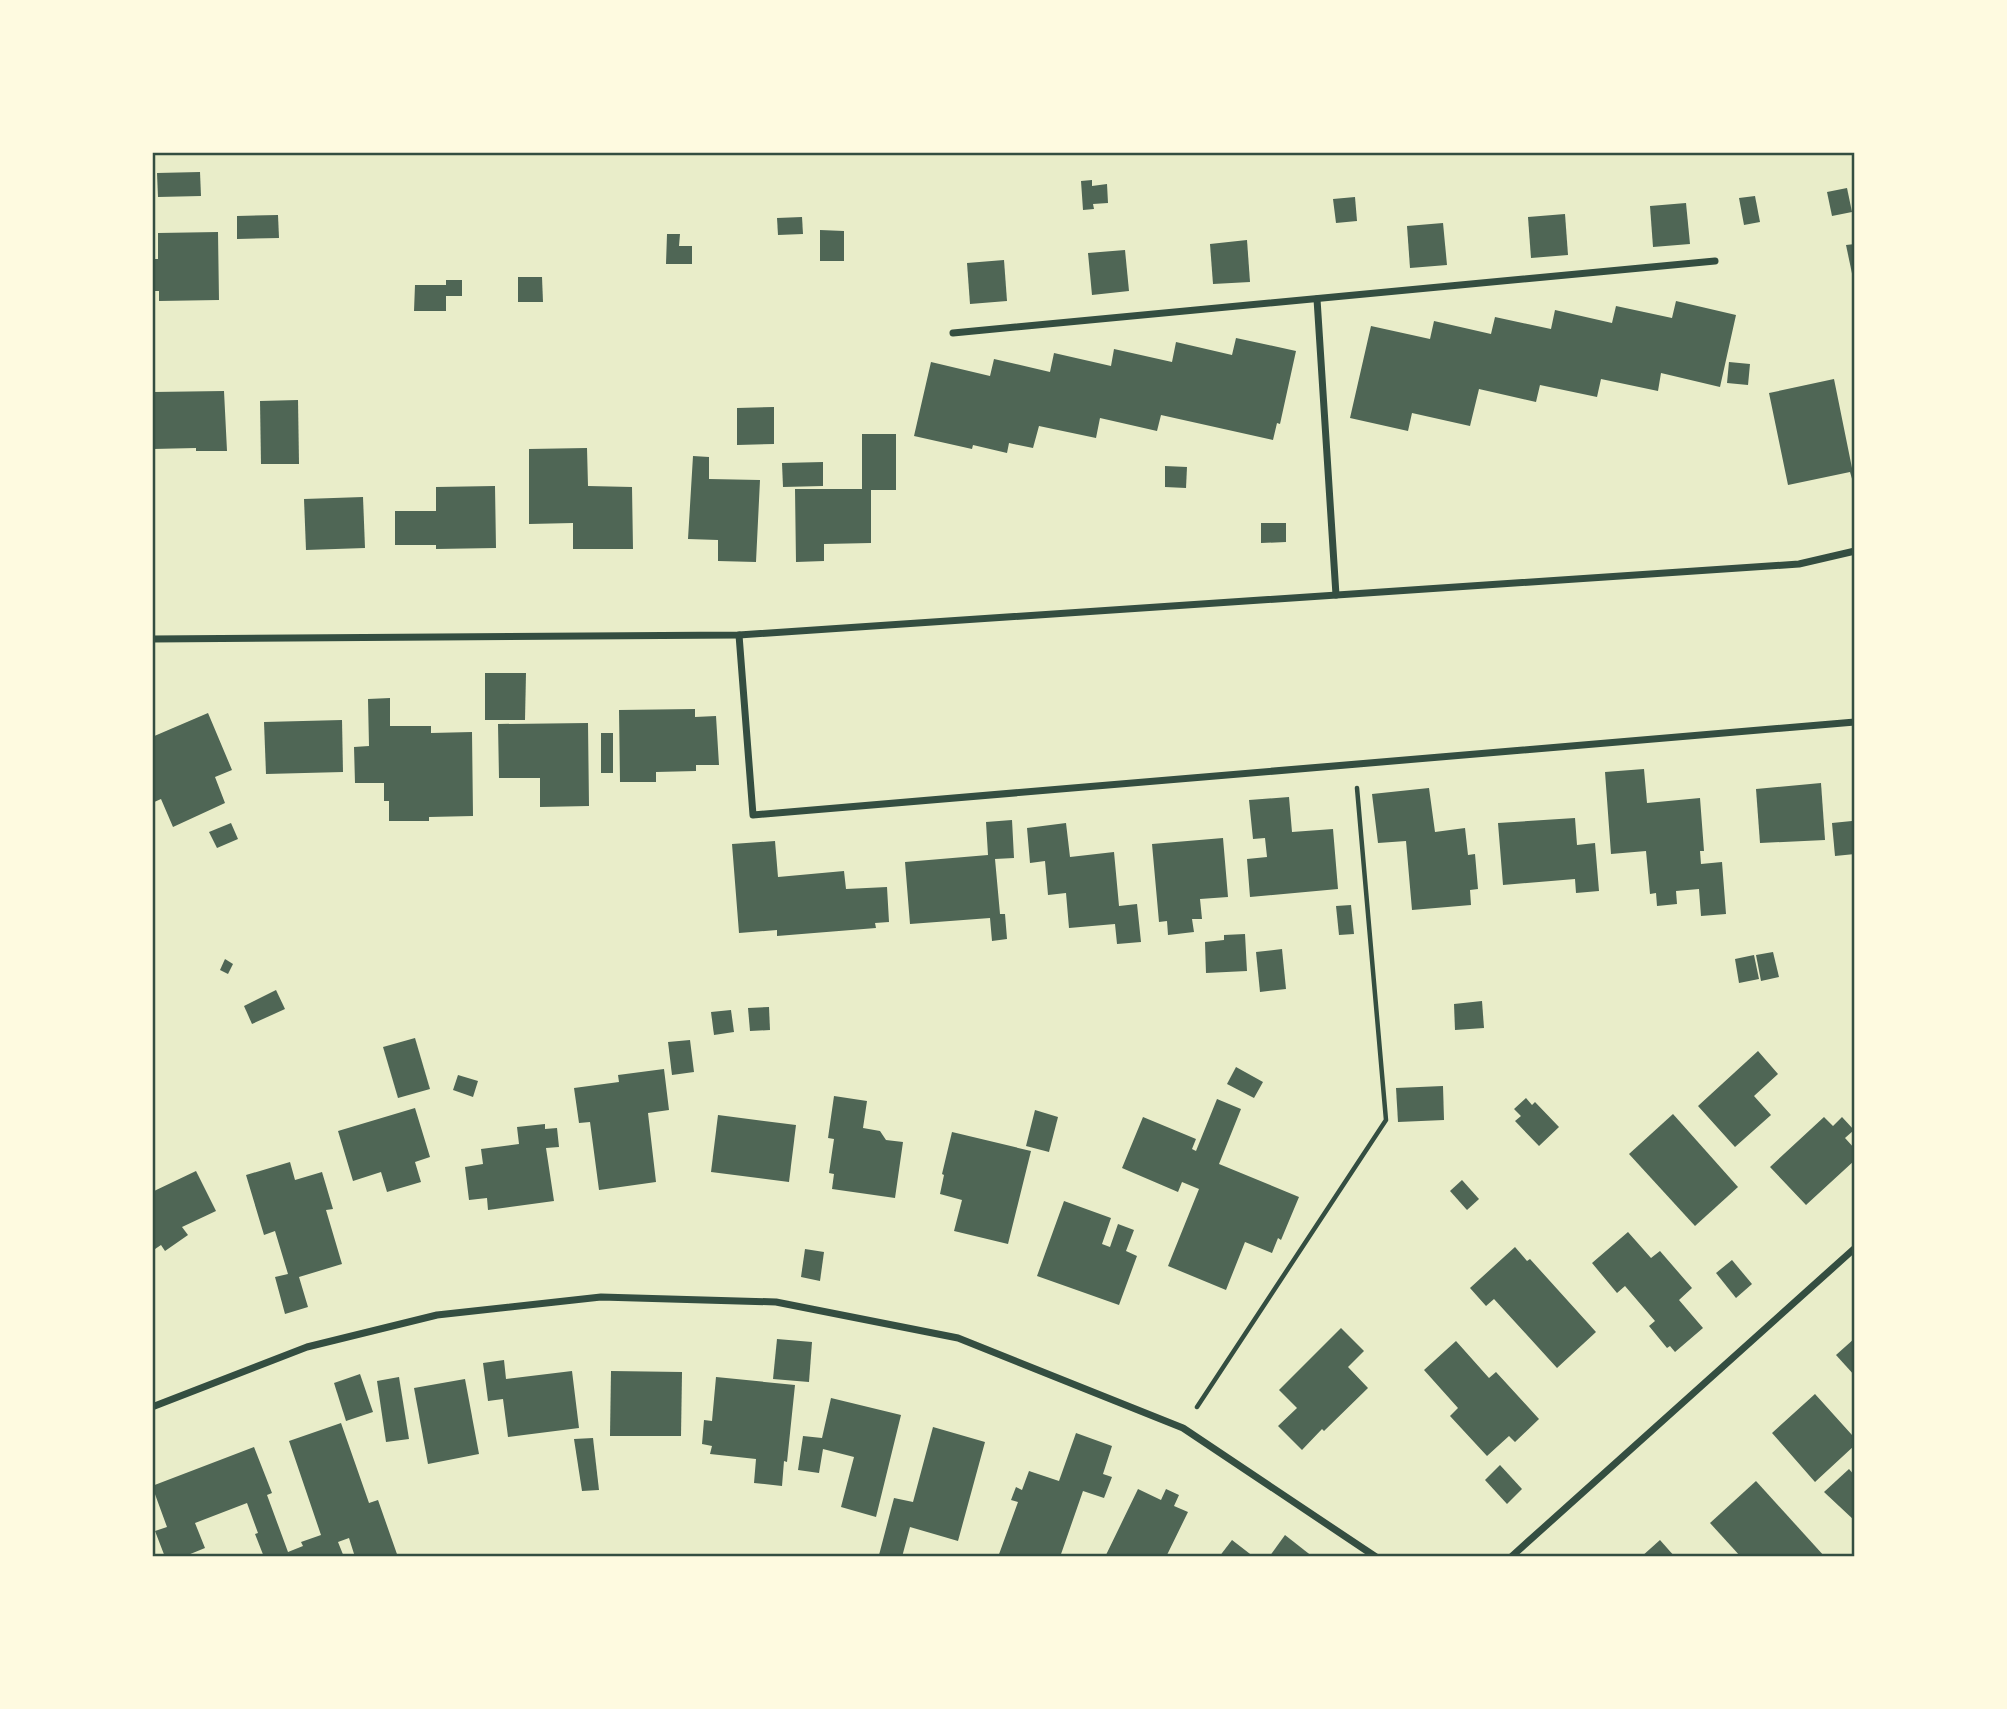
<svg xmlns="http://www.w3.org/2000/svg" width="2007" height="1709" viewBox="0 0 2007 1709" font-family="'Fira Sans',sans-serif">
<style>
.building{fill:#4f6655}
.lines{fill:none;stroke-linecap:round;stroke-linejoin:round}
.path{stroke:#344e41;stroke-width:4.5}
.minor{stroke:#344e41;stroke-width:7}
.neatline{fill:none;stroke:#344e41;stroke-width:2.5}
</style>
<rect width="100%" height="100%" fill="#e9edc9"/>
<!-- building -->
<g class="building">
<polygon points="200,172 201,196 158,197 157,173"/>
<polygon points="1092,180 1092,186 1107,184 1108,203 1093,204 1094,209 1083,210 1081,181"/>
<polygon points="1847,188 1852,212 1832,216 1827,192"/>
<polygon points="1755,196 1760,222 1744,225 1739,198"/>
<polygon points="1355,197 1357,221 1336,223 1333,199"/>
<polygon points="1686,203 1690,244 1653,247 1650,206"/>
<polygon points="1565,214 1568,255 1531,258 1528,217"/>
<polygon points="278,215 279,238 237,239 237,216"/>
<polygon points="802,217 803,234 778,235 777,218"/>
<polygon points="1443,223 1447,265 1410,268 1407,226"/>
<polygon points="820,230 844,231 844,261 820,261"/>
<polygon points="218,232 219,300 159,301 159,291 152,291 152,259 158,259 158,233"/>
<polygon points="667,234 680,234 679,246 692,246 692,264 666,264"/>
<polygon points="1247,240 1250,282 1213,284 1210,244"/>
<polygon points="1855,244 1855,283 1854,283 1846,245"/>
<polygon points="1125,250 1129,291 1092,295 1088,253"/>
<polygon points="1004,260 1007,301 970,304 967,263"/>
<polygon points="518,277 542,277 543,302 518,302"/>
<polygon points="446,280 462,280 462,296 446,296 446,311 414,311 415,285 446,285"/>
<polygon points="1676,301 1736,315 1720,387 1661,373 1658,391 1601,379 1597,397 1540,385 1536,402 1479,389 1470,426 1412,413 1408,431 1350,418 1371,326 1430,339 1434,321 1491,334 1495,317 1551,329 1555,310 1612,323 1616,306 1672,318"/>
<polygon points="1236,338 1296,351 1280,424 1277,423 1273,440 1161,415 1157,431 1100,418 1096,438 1039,426 1033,448 1009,443 1007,453 973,445 972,449 914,436 931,362 990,376 994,359 1050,372 1054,353 1111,366 1114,349 1172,362 1176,342 1232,355"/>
<polygon points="1729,362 1750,364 1748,385 1727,383"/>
<polygon points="1834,379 1852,468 1855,467 1855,489 1850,472 1788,485 1769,393"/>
<polygon points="224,391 227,451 196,451 196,448 153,449 153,392"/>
<polygon points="298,400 299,464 261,464 260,401"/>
<polygon points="774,407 774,444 737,445 737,408"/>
<polygon points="862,434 896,434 896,490 871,490 871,543 824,544 824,561 796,562 795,489 862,489"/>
<polygon points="587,448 588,486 632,487 633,549 573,549 573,523 529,524 529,449"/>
<polygon points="693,456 709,457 709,479 760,480 756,562 718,561 718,540 688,539"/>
<polygon points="823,462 823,486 783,487 782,463"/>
<polygon points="1165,466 1187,467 1186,488 1165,487"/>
<polygon points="495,486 496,548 436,549 436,545 395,545 395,511 436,511 436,487"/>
<polygon points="363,497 365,548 306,550 304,499"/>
<polygon points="1261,523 1286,523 1286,542 1261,543"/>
<polygon points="485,673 526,673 525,720 485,720"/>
<polygon points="390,698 390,726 431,726 431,733 472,732 473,816 429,817 429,821 389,821 389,801 384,801 384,783 355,783 354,747 369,746 368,699"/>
<polygon points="695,709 695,717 716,716 719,765 696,765 696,771 656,772 656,782 620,782 619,710"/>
<polygon points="208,713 232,770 215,777 225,803 173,827 161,799 152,803 152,737"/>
<polygon points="342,720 343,772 266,774 264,722"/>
<polygon points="588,723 589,806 540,807 540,778 499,778 498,724"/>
<rect x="601" y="733" width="12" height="40"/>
<polygon points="1644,769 1647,803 1700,798 1704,851 1700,851 1701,864 1722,862 1726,914 1701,916 1699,889 1676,891 1677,904 1657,906 1656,893 1650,894 1646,851 1611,854 1605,772"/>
<polygon points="1821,783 1825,840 1760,843 1756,789"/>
<polygon points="1429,788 1435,832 1465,828 1468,855 1475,854 1478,889 1470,890 1471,905 1412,910 1406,841 1378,843 1372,794"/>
<polygon points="1289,797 1292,832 1333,829 1338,889 1250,897 1247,859 1267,857 1265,838 1253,839 1249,800"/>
<polygon points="1575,818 1577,845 1595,843 1599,891 1576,893 1575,879 1503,885 1498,823"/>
<polygon points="1012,820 1014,858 995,859 1000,914 1005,914 1007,939 992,941 990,918 910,924 905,862 988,855 986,822"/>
<polygon points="1852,821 1855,854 1835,856 1832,823"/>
<polygon points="231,823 238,839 217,848 209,832"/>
<polygon points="1066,823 1070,857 1114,852 1119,906 1137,904 1141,942 1117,944 1115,924 1069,928 1066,893 1048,895 1045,861 1030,863 1027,828"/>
<polygon points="1223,838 1228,897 1200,899 1202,919 1192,919 1194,932 1168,935 1167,921 1159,922 1152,844"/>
<polygon points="775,841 778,877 844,871 846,889 887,887 889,922 875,923 876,928 777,936 777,930 739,933 732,844"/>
<polygon points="1351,905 1354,934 1339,935 1336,906"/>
<polygon points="1245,934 1247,971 1206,973 1205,942 1224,940 1224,935"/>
<polygon points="1282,949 1286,989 1260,992 1256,952"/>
<polygon points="1773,952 1779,977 1761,981 1756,955"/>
<polygon points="1754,955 1759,979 1739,983 1735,959"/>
<polygon points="225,959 233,964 228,974 220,970"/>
<polygon points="276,990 285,1009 252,1024 244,1006"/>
<polygon points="1482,1001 1484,1028 1455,1030 1454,1004"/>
<polygon points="769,1007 770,1030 750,1031 748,1008"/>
<polygon points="731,1010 734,1032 714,1035 711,1012"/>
<polygon points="415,1038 430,1089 398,1098 383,1047"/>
<polygon points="690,1040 694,1072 672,1075 668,1042"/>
<polygon points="1758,1051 1778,1074 1754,1096 1771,1115 1735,1147 1698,1106"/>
<polygon points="1236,1067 1263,1082 1254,1098 1227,1084"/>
<polygon points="664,1069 669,1110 648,1113 656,1182 599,1190 590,1122 579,1123 574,1088 619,1082 618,1075"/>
<polygon points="458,1075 478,1081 473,1097 453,1090"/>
<polygon points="1443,1086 1444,1120 1398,1122 1396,1088"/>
<polygon points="834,1096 867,1101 863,1128 880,1131 886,1140 903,1142 895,1198 832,1189 834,1174 829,1173 834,1139 828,1138"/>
<polygon points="1526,1098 1532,1105 1535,1102 1559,1127 1539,1146 1515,1121 1521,1116 1514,1109"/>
<polygon points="1217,1099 1241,1109 1219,1164 1299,1197 1281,1240 1278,1238 1272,1253 1245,1242 1226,1290 1168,1266 1199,1189 1182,1182 1178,1192 1122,1168 1143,1117 1196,1139 1192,1149 1196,1151"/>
<polygon points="415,1108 430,1157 415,1162 421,1182 387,1192 381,1172 353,1181 338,1131"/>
<polygon points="1035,1110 1058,1117 1049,1152 1026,1146"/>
<polygon points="1673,1114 1738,1187 1695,1226 1629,1154"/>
<polygon points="718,1115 796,1125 789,1182 711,1172"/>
<polygon points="1824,1117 1833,1126 1842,1117 1854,1130 1845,1138 1855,1149 1855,1160 1806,1205 1770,1167"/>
<polygon points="545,1124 545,1129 557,1128 559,1147 546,1148 554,1201 488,1210 487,1198 469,1200 465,1167 483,1164 481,1149 519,1144 517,1127"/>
<polygon points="952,1132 1031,1151 1008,1244 954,1231 962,1200 940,1194 944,1175 942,1174"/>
<polygon points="290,1162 295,1180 322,1172 333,1209 326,1210 342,1264 299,1277 308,1307 285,1314 275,1277 288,1274 275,1231 264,1235 246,1175"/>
<polygon points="196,1171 216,1211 182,1227 188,1235 165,1251 161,1245 152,1251 152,1192"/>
<polygon points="1462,1180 1479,1199 1467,1210 1450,1191"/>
<polygon points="1064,1201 1111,1218 1102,1244 1110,1247 1118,1224 1134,1230 1126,1251 1137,1256 1119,1305 1037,1276"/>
<polygon points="1628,1232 1651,1258 1660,1251 1692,1288 1679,1300 1703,1328 1675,1352 1670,1346 1667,1348 1649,1326 1655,1321 1625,1286 1617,1293 1592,1263"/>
<polygon points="1515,1247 1527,1261 1530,1259 1596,1332 1557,1368 1494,1299 1486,1306 1470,1288"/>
<polygon points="805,1249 824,1252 820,1281 801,1277"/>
<polygon points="1732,1260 1752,1284 1736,1298 1716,1273"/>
<polygon points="1341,1328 1364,1351 1348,1367 1368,1388 1324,1431 1322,1429 1302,1450 1278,1426 1297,1408 1279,1390"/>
<polygon points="1855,1338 1855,1376 1836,1355"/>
<polygon points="777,1339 812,1342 809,1382 773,1379"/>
<polygon points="1456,1341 1489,1378 1496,1372 1539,1419 1515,1442 1509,1436 1487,1456 1450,1416 1458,1408 1424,1370"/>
<polygon points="504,1360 506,1379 572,1371 579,1428 508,1437 503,1399 488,1401 483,1363"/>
<polygon points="611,1371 682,1372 681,1436 610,1436"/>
<polygon points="360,1374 373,1412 346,1421 334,1383"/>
<polygon points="399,1377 409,1439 386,1442 377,1381"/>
<polygon points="716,1377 795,1385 787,1462 784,1461 782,1486 754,1483 756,1459 710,1454 712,1446 702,1444 704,1420 712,1421"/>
<polygon points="465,1379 479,1454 428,1464 414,1388"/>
<polygon points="1815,1394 1852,1435 1855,1433 1855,1445 1815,1482 1772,1433"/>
<polygon points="831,1398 901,1415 876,1517 841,1507 854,1457 823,1449 819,1473 798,1470 803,1436 822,1438"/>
<polygon points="341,1423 369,1503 378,1500 398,1557 355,1557 349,1538 338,1542 344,1557 264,1557 255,1534 258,1533 247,1503 195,1523 205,1548 183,1557 165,1557 155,1531 167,1527 152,1486 254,1447 272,1493 267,1495 288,1552 303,1546 301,1542 321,1535 289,1441"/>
<polygon points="933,1427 985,1442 958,1541 910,1527 902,1557 879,1555 894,1498 913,1502"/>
<polygon points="1076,1433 1112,1446 1103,1474 1112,1477 1104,1498 1083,1491 1060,1557 998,1557 1018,1502 1011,1500 1016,1487 1022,1490 1029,1471 1059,1481"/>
<polygon points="593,1438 599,1490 582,1491 574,1439"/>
<polygon points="1500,1465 1522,1489 1507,1504 1485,1480"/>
<polygon points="1849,1469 1855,1476 1855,1521 1824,1492"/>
<polygon points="1756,1481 1825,1557 1741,1557 1710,1523"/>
<polygon points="1138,1489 1161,1500 1166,1489 1179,1495 1174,1506 1188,1512 1166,1557 1105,1557"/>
<polygon points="1285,1535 1313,1557 1269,1557"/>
<polygon points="1232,1540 1254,1557 1219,1557"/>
<polygon points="1660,1540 1675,1557 1641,1557"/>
</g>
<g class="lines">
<!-- path -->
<polyline class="path" points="1197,1407 1386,1120 1357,788"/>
<!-- minor -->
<g class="minor">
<polyline points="1317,299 1336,595"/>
<polyline points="953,333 1715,261"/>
<polyline points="739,635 753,815 1855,722"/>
<polyline points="152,639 739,635 1799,564 1855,551"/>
<polyline points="152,1407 307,1347 437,1315 601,1297 776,1302 958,1338 1183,1428 1376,1557"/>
<polyline points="1511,1557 1855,1248"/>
</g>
</g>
<!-- border -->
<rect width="2007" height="1709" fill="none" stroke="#fefae0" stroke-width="308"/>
<rect x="154" y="154" width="1699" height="1401" class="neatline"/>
</svg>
